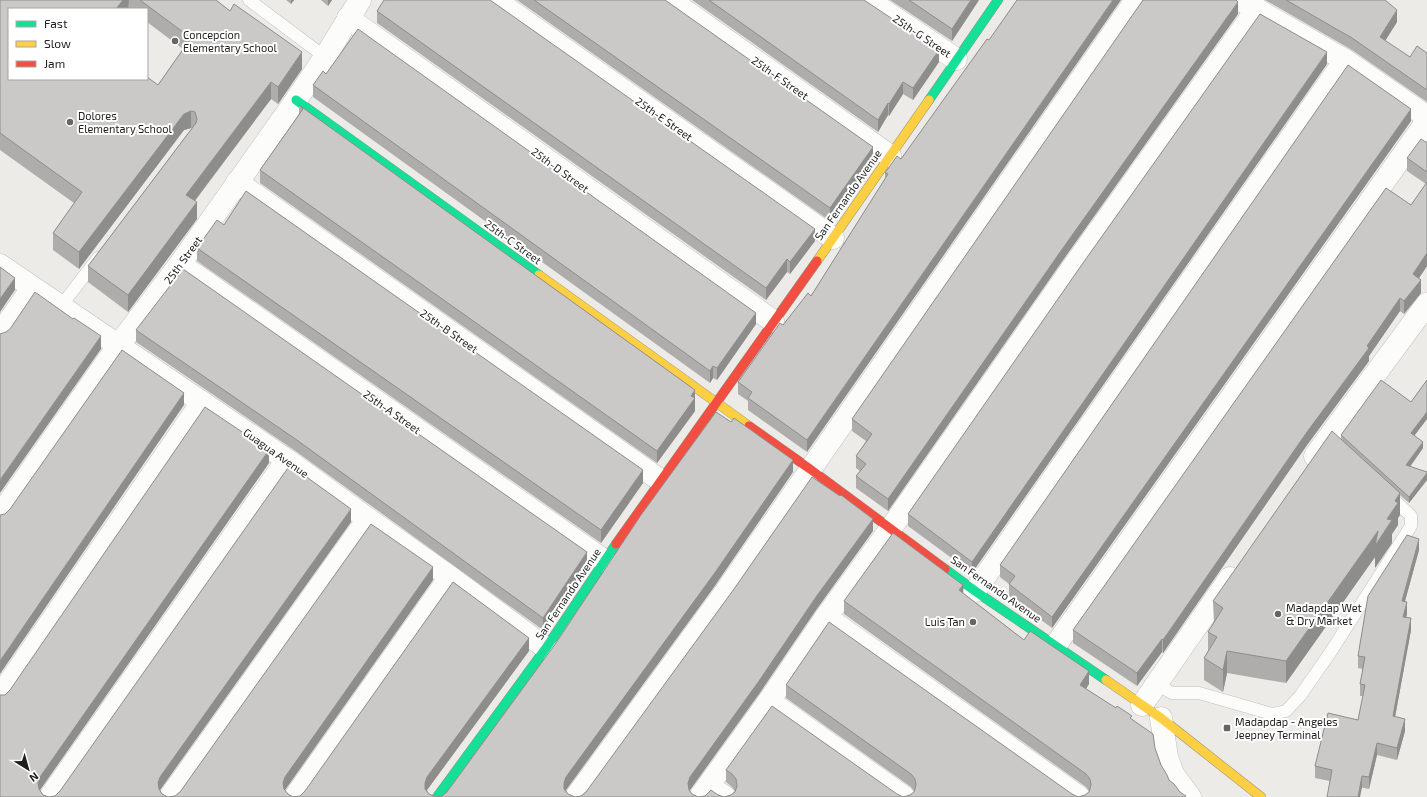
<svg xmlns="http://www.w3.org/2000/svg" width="1427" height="797" viewBox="0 0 1427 797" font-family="'Exo 2',sans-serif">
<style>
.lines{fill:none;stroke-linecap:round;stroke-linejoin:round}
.lane-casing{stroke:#c2c1bf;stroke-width:13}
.street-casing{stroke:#c2c1bf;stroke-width:23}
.fast-casing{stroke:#909481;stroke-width:10}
.slow-casing{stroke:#909481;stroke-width:10}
.jam-casing{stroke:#909481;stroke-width:10}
.lane{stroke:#fcfcfb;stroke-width:12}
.street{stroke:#fcfcfb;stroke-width:22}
.fast{stroke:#16e098;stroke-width:9}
.slow{stroke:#ffcf43;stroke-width:9}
.jam{stroke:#f24e42;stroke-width:9}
.wall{fill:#aeadab;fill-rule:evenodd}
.shaded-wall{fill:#8d8d8b}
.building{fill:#cac9c7;stroke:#8d8d8b}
.poi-dot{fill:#666664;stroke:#fff;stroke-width:1.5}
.labels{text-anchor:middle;stroke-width:4;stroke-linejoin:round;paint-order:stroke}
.poi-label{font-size:11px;fill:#1e1e1e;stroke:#fff;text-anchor:start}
.street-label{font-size:11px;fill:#1e1e1e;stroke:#fff}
</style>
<rect width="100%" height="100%" fill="#ecebe7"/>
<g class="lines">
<!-- lane casing -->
<g class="lane-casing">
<g id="lane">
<polyline points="249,0 325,57"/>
<polyline points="61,306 98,258"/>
<polyline points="1156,684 1172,693 1199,693 1272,714 1286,711 1300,696 1330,653 1411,526 1411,516 1389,495"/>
</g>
</g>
<!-- street casing -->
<g class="street-casing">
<g id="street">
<polyline points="495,0 833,238"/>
<polyline points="670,0 890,156"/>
<polyline points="868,0 956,59"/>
<polyline points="1240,0 1345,60 1427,117"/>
<polyline points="348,18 773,321"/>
<polyline points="237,182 660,480"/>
<polyline points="180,264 605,561"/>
<polyline points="0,265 287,460 368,519 450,577 546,648"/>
<polyline points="0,334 32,288"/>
<polyline points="1315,456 1427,304"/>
<polyline points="0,515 118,346 180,264 296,100 325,57 360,0"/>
<polyline points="975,591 1345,60"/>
<polyline points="826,617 1079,797"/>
<polyline points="1055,646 1427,121"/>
<polyline points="0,696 202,402"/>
<polyline points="769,701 904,797"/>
<polyline points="1142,705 1230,578"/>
<polyline points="1161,718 1167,757 1173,774 1190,797"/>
<polyline points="709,786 725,797"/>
<polyline points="50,797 287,460"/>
<polyline points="170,797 368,519"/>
<polyline points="295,797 450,577"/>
<polyline points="576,797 724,594 1136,0"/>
<polyline points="700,797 769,701 826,617 891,528 1073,267 1257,9"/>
</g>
</g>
<!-- fast casing -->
<g class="fast-casing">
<g id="fast">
<polyline points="296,100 539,275"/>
<polyline points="929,100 998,0"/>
<polyline points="945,569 975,591 1106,680"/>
<polyline points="437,797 546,648 616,544"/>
</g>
</g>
<!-- slow casing -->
<g class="slow-casing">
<g id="slow">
<polyline points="817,261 929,100"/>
<polyline points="539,275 749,426"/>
<polyline points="1106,680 1161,718 1261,797"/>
</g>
</g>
<!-- jam casing -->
<g class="jam-casing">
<g id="jam">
<polyline points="749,426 810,469 945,569"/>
<polyline points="616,544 817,261"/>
</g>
</g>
<!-- lane -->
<use href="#lane" class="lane"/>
<!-- street -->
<use href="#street" class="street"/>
<!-- fast -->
<use href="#fast" class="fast"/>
<!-- slow -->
<use href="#slow" class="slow"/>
<!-- jam -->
<use href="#jam" class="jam"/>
</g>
<!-- wall -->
<g class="wall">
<path d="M 0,0 L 216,0 L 302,69 L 278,104 L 271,99 L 195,201 L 197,219 L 128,312 L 88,282 L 88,266 L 192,128 L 191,128 L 184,130 L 79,269 L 53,250 L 53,233 L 74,203 L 0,150 ZM 9,9 L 147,9 L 147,22 L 183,49 L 158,85 Z"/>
<polygon points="286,0 294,0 291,4"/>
<polygon points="321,0 332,0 328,6"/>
<polygon points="517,0 665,0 873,159 830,221"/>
<polygon points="692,0 864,0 939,62 913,100 903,94 889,116 888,115 878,132"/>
<polygon points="890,0 979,0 952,41"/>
<polygon points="1265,0 1385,0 1397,22 1385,41 1410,57 1427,53 1427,102 1352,50"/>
<polygon points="377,11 815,241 790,274 787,272 766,300 377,23"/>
<polygon points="1238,14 1063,260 888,511 856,488 856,476 860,471 856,468 856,456 866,441 852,431 852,419"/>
<polygon points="1327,64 972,573 908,526 908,514"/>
<polygon points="326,74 756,324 717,380 713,378 710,383 313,97 313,85"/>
<polygon points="299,105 695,390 695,411 657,463 260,183 260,170 299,114"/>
<polygon points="1411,121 1052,628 1018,603 1009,596 1009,584 1000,577 1000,565"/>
<polygon points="1427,143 1427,266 1419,278 1421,293 1404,314 1400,311 1369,356 1369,361 1307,445 1163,653 1162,652 1137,686 1073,643 1073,630 1411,205 1426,184 1407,171 1407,158"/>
<polygon points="897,156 807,452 748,410 748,401 738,394 738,382 783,325 811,296 885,179 885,173"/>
<polygon points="224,225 643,483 601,543 197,261 197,248"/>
<polygon points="136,330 587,564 543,630 294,450 136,342"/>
<polygon points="1427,380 1427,419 1414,436 1423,448 1410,467 1427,472 1427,480 1409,503 1400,495 1400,515 1398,518 1398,525 1392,534 1392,543 1375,568 1375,557 1286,683 1227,673 1223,692 1204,680 1204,658 1208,651 1208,632 1214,624 1213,601 1341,439 1341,435 1411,402"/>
<polygon points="269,463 40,790 43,795 49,797 55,796 60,791 351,522 160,790 162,794 168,797 175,796 433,580 285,790 288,794 293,797 300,796 529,651 427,790 429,794 436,797 442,796 793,472 714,587 566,790 568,794 575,797 581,796 873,531 816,610 759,694 690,790 690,791 692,794 698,797 718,795 724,797 731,795 735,791 732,787 726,782 726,770 897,794 903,797 910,795 914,792 914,791 911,787 786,698 786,685 1072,794 1078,797 1085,795 1089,792 1089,791 1086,787 844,614 844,601 963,593 1024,640 1089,684 1086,689 1132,720 1155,748 1161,765 1169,780 1180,792 1186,797 0,797 5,695"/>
<polygon points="1419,550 1405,601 1407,614 1406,618 1411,630 1395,717 1405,731 1397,760 1377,755 1369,789 1315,778 1315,766 1358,720 1363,696 1360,696 1360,684 1363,669 1358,668 1358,656"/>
</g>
<!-- shaded-wall -->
<g class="shaded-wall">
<polygon points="123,0 129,0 128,9 116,9"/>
<polygon points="291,0 294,0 291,4"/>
<polygon points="328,0 332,0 328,6"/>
<polygon points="971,0 979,0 952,41 952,29"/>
<polygon points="1113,0 1121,0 807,452 807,440"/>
<polygon points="1238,2 1238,14 1063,260 888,511 888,499 1063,248"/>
<polygon points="1397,10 1397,22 1380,49 1380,37"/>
<polygon points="939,50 939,62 913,100 913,88"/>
<polygon points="302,52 302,69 278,104 278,87"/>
<polygon points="1327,52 1327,64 972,573 972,562"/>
<polygon points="271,82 271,99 186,212 186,195"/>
<polygon points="903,82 903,94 889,116 889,104"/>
<polygon points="888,103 888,115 878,132 878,120"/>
<polygon points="1411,109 1411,121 1052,628 1052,617"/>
<polygon points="191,111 191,128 184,130 79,269 79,252 184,114"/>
<polygon points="873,147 873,159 830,221 830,208"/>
<polygon points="197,202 197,219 128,312 128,295"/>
<polygon points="815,229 815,241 790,274 790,262"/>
<polygon points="1427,253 1427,266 1413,287 1413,274"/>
<polygon points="787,259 787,272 766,300 766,288"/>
<polygon points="15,278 15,290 0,312 0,299"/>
<polygon points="1421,280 1421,293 1404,314 1404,301"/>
<polygon points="1400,298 1400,311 1369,356 1369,361 1307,445 1163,653 1163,640"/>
<polygon points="756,313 756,324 717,380 717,368"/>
<polygon points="101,336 101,349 0,493 0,480"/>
<polygon points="713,366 713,378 710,383 710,371"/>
<polygon points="695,390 695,411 657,463 657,451"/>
<polygon points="184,393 184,405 0,674 0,661"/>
<polygon points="1427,412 1427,419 1411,440 1411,433"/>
<polygon points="1423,442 1423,448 1406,472 1406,465"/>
<polygon points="269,450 269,463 40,790 38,796 38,783 40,777"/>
<polygon points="793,460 793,472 714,587 566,790 564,796 564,783 566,777"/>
<polygon points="643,470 643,483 601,543 601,530"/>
<polygon points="1427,473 1427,480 1409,503 1409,497"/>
<polygon points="1400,493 1400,515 1398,518 1398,525 1392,534 1392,543 1375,568 1375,557 1286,683 1286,661 1387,519 1395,501"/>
<polygon points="351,509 351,522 160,790 158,795 158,783 160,777"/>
<polygon points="873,519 873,531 816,610 759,694 690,790 688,796 688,783 690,777 816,597"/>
<polygon points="1419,539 1419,550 1402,612 1402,601"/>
<polygon points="587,552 587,564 543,630 543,618"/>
<polygon points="433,567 433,580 285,790 283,795 283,783 285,777"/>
<polygon points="963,585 963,598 959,590"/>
<polygon points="1407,602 1407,614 1403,629 1403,617"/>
<polygon points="1411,618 1411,630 1393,728 1393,716"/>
<polygon points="529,638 529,651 427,790 425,796 425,783 427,777"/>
<polygon points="1162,639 1162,652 1137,686 1137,673"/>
<polygon points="1227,651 1227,673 1223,692 1223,670"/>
<polygon points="1089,671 1089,684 1080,698 1080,685"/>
<polygon points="1405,719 1405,731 1397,760 1397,748"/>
<polygon points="1377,743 1377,755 1369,789 1369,777"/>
<polygon points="1362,776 1362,787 1360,797 1358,797"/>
</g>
<!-- building -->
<g class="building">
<polygon points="0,0 123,0 116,9 9,9 9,79 147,79 147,77 158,85 191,38 140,0 216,0 230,11 234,4 302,52 278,87 271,82 186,195 197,202 128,295 88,266 196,123 197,119 195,112 191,111 184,114 79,252 53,233 82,192 0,133"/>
<polygon points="384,0 490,0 815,229 790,262 787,259 766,288 377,11"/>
<polygon points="534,0 665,0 873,147 830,208"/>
<polygon points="709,0 864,0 939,50 913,88 903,82 889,104 888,103 878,120"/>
<polygon points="909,0 971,0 952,29"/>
<polygon points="1017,0 1113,0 807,440 748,398 752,392 738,382 780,323 783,325 808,293 811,296 888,174 885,173 897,156 901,159 987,39 989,40"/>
<polygon points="1143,0 1236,0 1238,2 1063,248 888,499 856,476 866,464 856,456 872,434 852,419"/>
<polygon points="1286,0 1385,0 1397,10 1380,37 1410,57 1417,46 1427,53 1427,90 1352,38"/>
<polygon points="1260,14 1327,52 972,562 908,514 1083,263"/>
<polygon points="358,29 756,313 717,368 713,366 710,371 313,85 323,71 326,74"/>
<polygon points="1348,65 1411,109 1052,617 1018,591 1009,584 1015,576 1000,565"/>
<polygon points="299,105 695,390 691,396 695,398 657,451 260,170 303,109"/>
<polygon points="1421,139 1427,143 1427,172 1407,158"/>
<polygon points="1427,182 1427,253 1413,274 1421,280 1404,301 1400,298 1367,346 1369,348 1307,432 1163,640 1162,639 1137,673 1073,630 1386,188 1411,205"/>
<polygon points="246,191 643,470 601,530 197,248 217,220 224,225"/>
<polygon points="0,267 15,278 0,299"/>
<polygon points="183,269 587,552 543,618 294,438 136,330"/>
<polygon points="35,292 73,319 74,318 101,336 0,480 0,334 6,332 10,329"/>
<polygon points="122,350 184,393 0,661 0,515 5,514 10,509"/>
<polygon points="1381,380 1411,402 1427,380 1427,412 1411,433 1423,442 1406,465 1427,472 1427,473 1409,497 1341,435"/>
<polygon points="205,407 269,450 40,777 38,783 39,789 43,795 49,797 55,796 60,791 290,465 351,509 160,777 158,783 159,789 162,794 168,797 175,796 180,792 371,524 433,567 285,777 283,783 284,789 288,794 293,797 300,796 305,791 453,582 529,638 427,777 425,783 425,789 429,794 436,797 442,796 447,792 556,643 641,515 716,412 731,422 734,418 793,460 714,574 566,777 564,783 564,789 568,794 575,797 581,796 586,792 734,589 812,477 840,496 841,495 873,519 816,597 759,681 690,777 688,783 689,790 692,794 698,797 705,796 711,790 718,795 724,797 731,795 735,792 737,786 736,779 732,774 726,770 772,706 897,794 903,797 910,795 914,792 916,785 915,779 911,774 786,685 829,622 1072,794 1078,797 1085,795 1089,792 1091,785 1090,779 1086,774 844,601 893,533 963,585 959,590 1024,640 1030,631 1089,671 1080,685 1116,708 1117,706 1132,716 1130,718 1153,734 1155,748 1161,765 1167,775 1169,780 1174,784 1180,792 1186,796 1185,797 0,797 0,695 5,695 10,690"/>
<polygon points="1332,431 1400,493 1395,501 1398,503 1387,519 1392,520 1375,546 1378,531 1286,661 1227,651 1223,670 1204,658 1217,637 1208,632 1223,608 1213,601"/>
<polygon points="1407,535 1419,539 1402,601 1407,602 1403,617 1411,618 1393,716 1405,719 1397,748 1377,743 1369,777 1362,776 1358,797 1327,797 1332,770 1315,766 1328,713 1358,720 1365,685 1360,684 1365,657 1358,656 1368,596"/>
</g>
<!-- markers -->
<g class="poi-dot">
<circle cx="175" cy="41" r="4"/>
<circle cx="70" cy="122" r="4"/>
<circle cx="1278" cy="614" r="4"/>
<circle cx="973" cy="622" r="4"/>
<rect x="1223" y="724" width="8" height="8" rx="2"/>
</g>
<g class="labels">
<!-- poi labels -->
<g class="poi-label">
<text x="183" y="39">Concepcion<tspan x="183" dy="13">Elementary School</tspan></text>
<text x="78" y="120">Dolores<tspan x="78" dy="13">Elementary School</tspan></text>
<text x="1286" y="612">Madapdap Wet<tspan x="1286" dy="13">&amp; Dry Market</tspan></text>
<text x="965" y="626" text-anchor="end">Luis Tan</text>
<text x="1235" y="726">Madapdap - Angeles<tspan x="1235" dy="13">Jeepney Terminal</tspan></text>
</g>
<!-- street labels -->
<g class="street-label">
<text transform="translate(922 36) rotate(34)" y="4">25th-G Street</text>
<text transform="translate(780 78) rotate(35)" y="4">25th-F Street</text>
<text transform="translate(664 119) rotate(35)" y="4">25th-E Street</text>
<text transform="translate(560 170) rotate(36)" y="4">25th-D Street</text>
<text transform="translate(848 195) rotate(-55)" y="4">San Fernando Avenue</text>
<text transform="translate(513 242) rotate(36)" y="4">25th-C Street</text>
<text transform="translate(183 260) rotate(-54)" y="4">25th Street</text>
<text transform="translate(449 331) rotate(35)" y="4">25th-B Street</text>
<text transform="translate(392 412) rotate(35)" y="4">25th-A Street</text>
<text transform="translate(276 453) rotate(35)" y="4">Guagua Avenue</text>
<text transform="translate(996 589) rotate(35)" y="4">San Fernando Avenue</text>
<text transform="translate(568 594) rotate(-56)" y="4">San Fernando Avenue</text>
</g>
</g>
<!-- legend -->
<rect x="8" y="8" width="140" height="72" fill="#ffffff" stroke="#a5a5a5"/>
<rect x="16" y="21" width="20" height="6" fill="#16e098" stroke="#a5a5a5"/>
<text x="44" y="28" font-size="12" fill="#1e1e1e">Fast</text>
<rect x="16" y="41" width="20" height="6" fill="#ffcf43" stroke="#a5a5a5"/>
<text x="44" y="48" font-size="12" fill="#1e1e1e">Slow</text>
<rect x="16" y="61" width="20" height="6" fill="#f24e42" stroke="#a5a5a5"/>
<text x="44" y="68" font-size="12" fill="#1e1e1e">Jam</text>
<!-- north arrow -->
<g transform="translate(28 769) rotate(143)" stroke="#ffffff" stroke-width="3" paint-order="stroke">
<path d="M0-3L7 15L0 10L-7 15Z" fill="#1e1e1e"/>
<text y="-6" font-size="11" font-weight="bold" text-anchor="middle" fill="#1e1e1e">N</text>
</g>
</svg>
